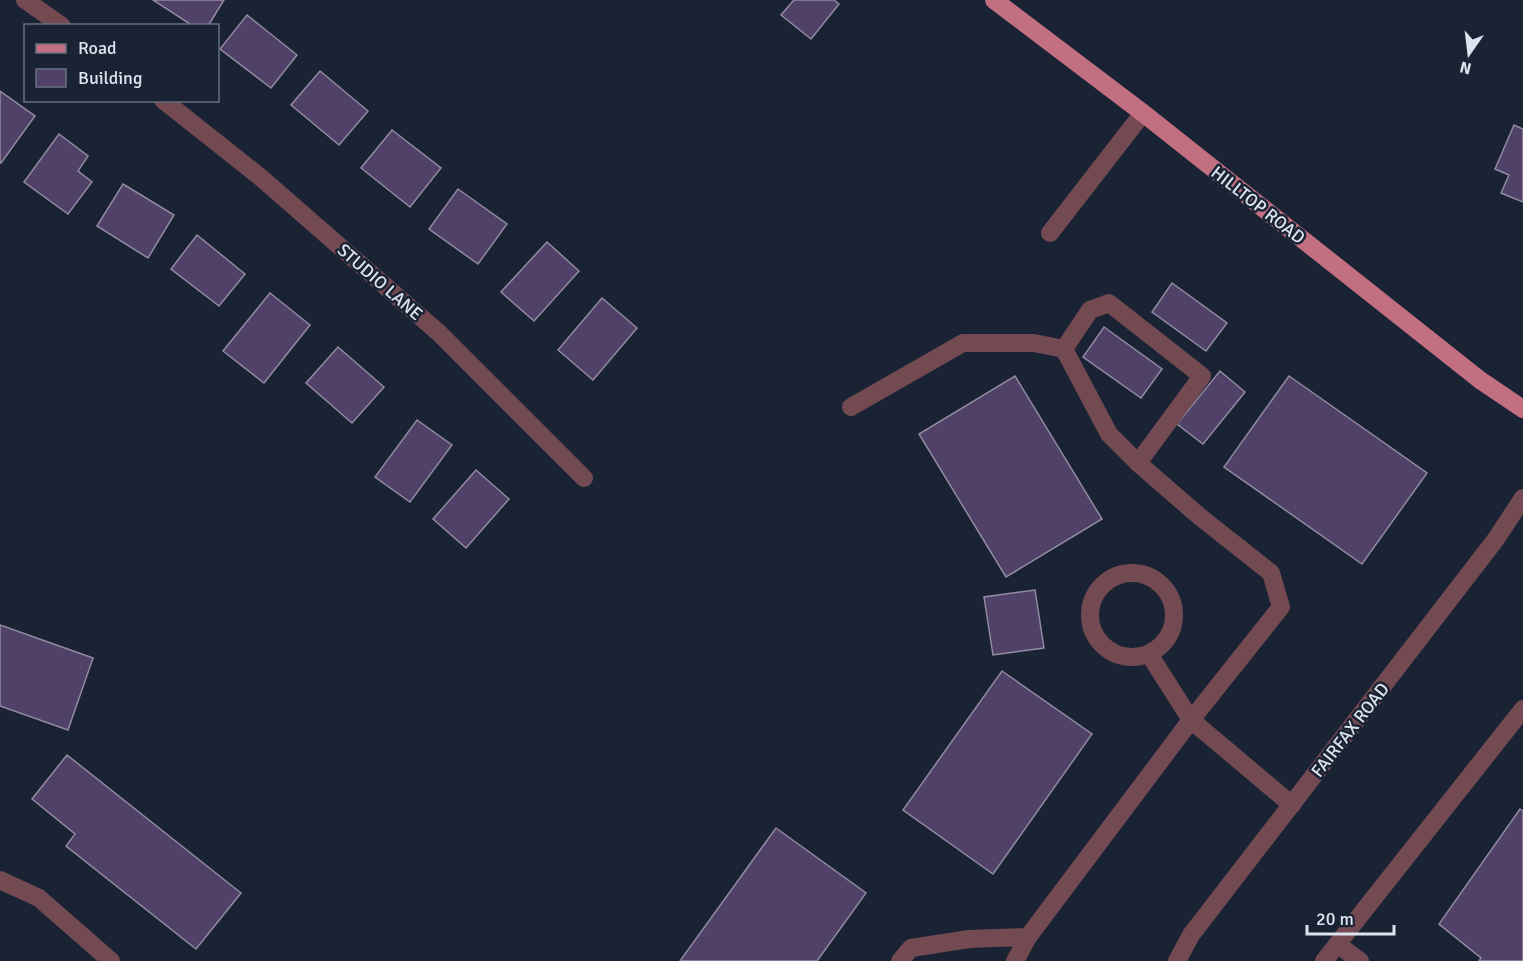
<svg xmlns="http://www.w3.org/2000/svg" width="1523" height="961" viewBox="0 0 1523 961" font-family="Signika,sans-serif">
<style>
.building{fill:#504168;stroke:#928aa1;stroke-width:1.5}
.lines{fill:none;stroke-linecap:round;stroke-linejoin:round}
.minor{stroke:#734a52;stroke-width:18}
.major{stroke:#c26f81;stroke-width:18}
.labels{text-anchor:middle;stroke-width:5;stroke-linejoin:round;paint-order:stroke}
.street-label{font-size:18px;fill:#dde4f0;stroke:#192334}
</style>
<rect width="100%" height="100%" fill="#192334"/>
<!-- building -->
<g class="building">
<polygon points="153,0 224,0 208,26 193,26"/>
<polygon points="794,0 834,0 839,4 811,39 781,15"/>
<polygon points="247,15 297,55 271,88 220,49"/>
<polygon points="320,71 368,111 339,145 291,105"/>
<polygon points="0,91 35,116 1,163 0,163"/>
<polygon points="1514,125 1523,129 1523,202 1501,193 1509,175 1495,169"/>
<polygon points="392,130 441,168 410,207 361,168"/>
<polygon points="59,134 88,156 78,171 92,182 68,214 24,182"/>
<polygon points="123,184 174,215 148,258 97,226"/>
<polygon points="458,189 507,224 478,264 429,229"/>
<polygon points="197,235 245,274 219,306 171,269"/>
<polygon points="547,242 579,271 534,321 501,292"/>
<polygon points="1172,283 1227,323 1206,351 1152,312"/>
<polygon points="270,293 310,325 264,383 223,351"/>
<polygon points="602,298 637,328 593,380 558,350"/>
<polygon points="1104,327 1162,369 1141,398 1083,357"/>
<polygon points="338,347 384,387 352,423 306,383"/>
<polygon points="1220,371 1245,392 1203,444 1177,424"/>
<polygon points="1015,376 1102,519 1006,577 919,434"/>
<polygon points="1289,376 1427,473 1362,564 1224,467"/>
<polygon points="417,420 452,445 410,502 375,477"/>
<polygon points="476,470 509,499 466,548 433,519"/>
<polygon points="1035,590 1044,648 993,655 984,597"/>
<polygon points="0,625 93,658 68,730 0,706"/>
<polygon points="1002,671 1092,734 993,874 903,810"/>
<polygon points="67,755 241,893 196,949 66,846 75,834 32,799"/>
<polygon points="1520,809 1523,811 1523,961 1479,961 1481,958 1439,924"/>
<polygon points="776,828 866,893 817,961 680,961"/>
</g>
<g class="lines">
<!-- minor -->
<g class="minor">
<polyline points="25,0 62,26"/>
<polyline points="163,100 259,176 439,333 584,478"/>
<polyline points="1050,233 1143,113"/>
<polyline points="1064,349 1090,310 1109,303 1202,376 1138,463"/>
<polyline points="851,407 963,343 1034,343 1064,349 1109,434 1138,463 1199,516 1271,573 1281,607 1191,720 1149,654"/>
<circle cx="1132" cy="615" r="42"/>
<polyline points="0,880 39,898 111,961"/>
<polyline points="1337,944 1360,961"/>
<polyline points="900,961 911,948 969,939 1028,937"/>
<polyline points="1015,961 1028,937 1191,720 1292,805"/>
<polyline points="1177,961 1191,935 1496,539 1523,498"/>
<polyline points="1324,961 1523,709"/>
</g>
<!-- major -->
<polyline class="major" points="994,0 1143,113 1480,380 1523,409"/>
</g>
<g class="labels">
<!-- street labels -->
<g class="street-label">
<text transform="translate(1258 205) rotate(38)" y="6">HILLTOP ROAD</text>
<text transform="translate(380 282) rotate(41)" y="6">STUDIO LANE</text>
<text transform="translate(1350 730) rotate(-52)" y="6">FAIRFAX ROAD</text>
</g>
</g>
<!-- legend -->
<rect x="24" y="24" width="195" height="78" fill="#192334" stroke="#67707f" stroke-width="1.5"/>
<rect x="36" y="44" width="30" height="9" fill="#c26f81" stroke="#67707f" stroke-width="1.5"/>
<text x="78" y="54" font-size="18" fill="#dde4f0">Road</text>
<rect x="36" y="69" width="30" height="18" fill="#504168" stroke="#67707f" stroke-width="1.5"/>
<text x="78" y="84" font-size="18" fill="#dde4f0">Building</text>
<!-- north arrow -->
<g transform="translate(1469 54) rotate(194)" stroke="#192334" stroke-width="4.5" paint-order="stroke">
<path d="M0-4.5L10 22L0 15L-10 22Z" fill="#dde4f0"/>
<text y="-9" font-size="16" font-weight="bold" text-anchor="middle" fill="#dde4f0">N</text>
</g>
<!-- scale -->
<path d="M1307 925v9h87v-9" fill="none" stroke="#dde4f0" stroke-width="3"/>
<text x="1316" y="925" font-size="18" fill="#dde4f0" stroke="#192334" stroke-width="4.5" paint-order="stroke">20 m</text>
</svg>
